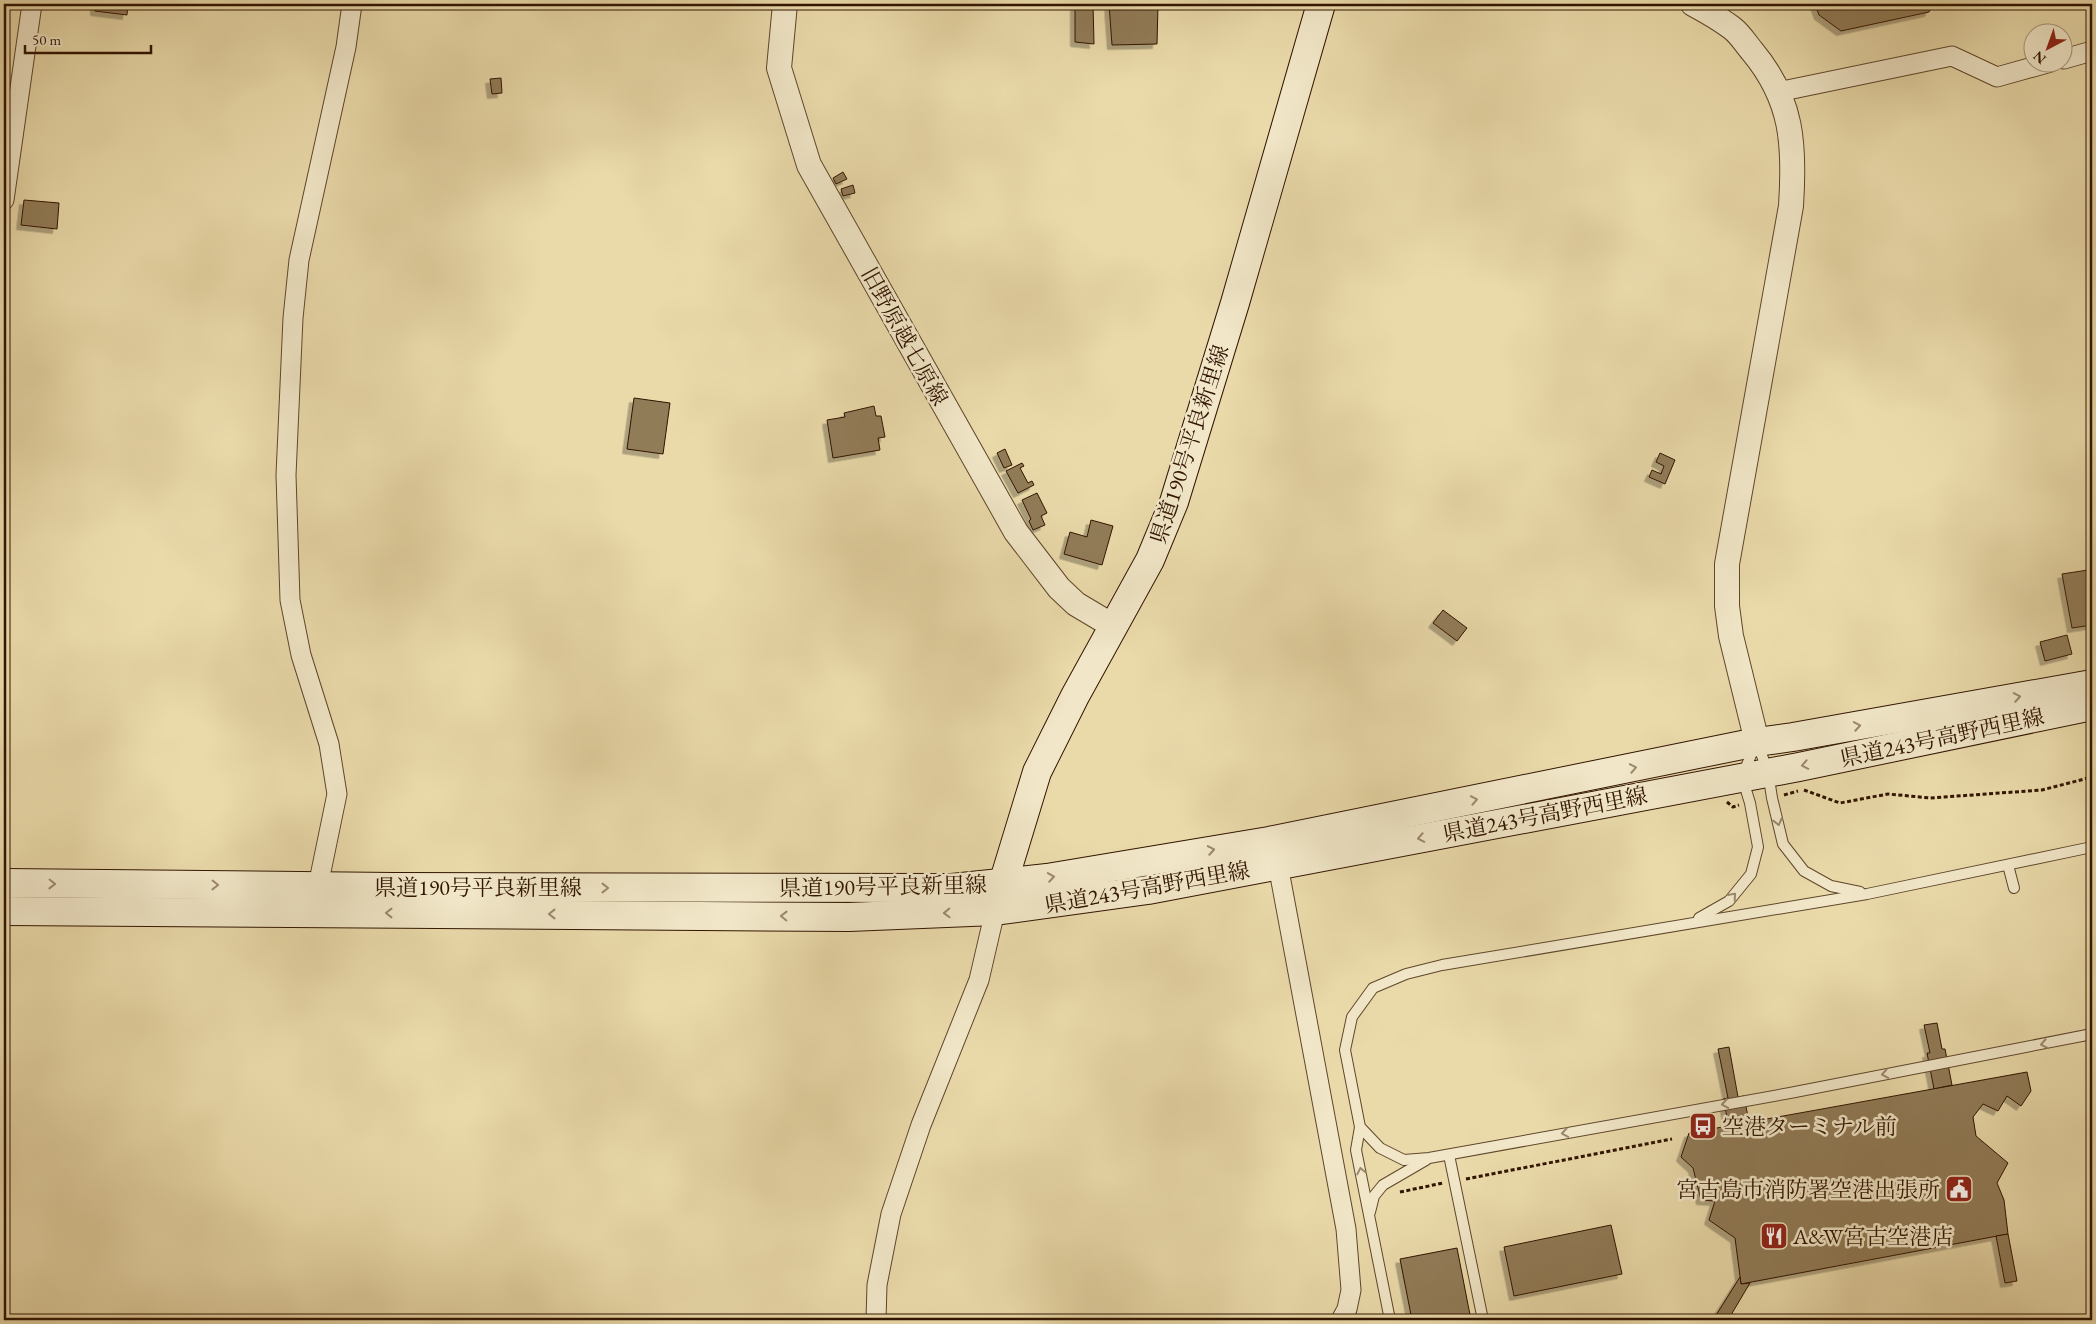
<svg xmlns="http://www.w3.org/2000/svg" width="2096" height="1324" viewBox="0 0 2096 1324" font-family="'EB Garamond','Noto Serif JP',serif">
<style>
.building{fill:#917b59;stroke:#311401;filter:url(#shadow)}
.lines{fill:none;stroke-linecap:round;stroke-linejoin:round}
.service-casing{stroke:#5f462b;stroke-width:12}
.minor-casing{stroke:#5f462b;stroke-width:21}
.tertiary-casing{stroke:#5f462b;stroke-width:26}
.secondary-casing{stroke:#311401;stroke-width:30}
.path{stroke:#311401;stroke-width:3;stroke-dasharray:4 2.5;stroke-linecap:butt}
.service{stroke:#f1e7c8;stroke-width:10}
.minor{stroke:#f1e7c8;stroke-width:19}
.tertiary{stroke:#f1e7c8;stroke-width:24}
.secondary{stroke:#f1e7c8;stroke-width:28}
.oneway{stroke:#9b886e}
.labels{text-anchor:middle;stroke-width:5;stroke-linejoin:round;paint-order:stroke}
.street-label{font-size:22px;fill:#311401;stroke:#f1e7c8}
.poi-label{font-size:22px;fill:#311401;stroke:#f1e7c8;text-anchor:start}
</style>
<defs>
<filter id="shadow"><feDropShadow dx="-4.5" dy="4.5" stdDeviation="0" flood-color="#0004"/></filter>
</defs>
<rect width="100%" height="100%" fill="#eadaaa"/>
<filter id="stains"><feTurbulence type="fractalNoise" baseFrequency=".004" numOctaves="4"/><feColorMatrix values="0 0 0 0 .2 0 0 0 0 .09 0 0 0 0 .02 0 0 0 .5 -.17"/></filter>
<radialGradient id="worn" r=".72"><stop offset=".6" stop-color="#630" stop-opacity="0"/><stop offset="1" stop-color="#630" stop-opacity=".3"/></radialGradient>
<!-- building -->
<g class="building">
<polygon points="95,4 128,4 127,15 95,11"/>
<polygon points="1075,4 1093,4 1094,44 1075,42"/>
<polygon points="1109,4 1158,4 1157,44 1112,45"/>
<polygon points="1815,4 1933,4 1929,12 1841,31 1819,15"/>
<polygon points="501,78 502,93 492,94 490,79"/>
<polygon points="843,172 847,179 836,184 833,178"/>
<polygon points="853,185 855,193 843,196 841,189"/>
<polygon points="24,200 59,203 57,229 21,225"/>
<polygon points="634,398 670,403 663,454 627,449"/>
<polygon points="874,406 876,416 881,416 885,437 878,438 880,450 833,458 827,420 845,417 844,413"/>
<polygon points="1005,449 1012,465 1004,468 997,453"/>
<polygon points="1660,453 1675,460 1665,484 1649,477 1652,470 1661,474 1664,466 1656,462"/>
<polygon points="1022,463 1024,466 1020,468 1028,483 1032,481 1034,485 1018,493 1006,471"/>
<polygon points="1037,493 1047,513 1041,516 1045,525 1033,530 1029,521 1031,519 1022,500"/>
<polygon points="1091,520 1113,526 1102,565 1064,554 1070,532 1087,537"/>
<polygon points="2088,570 2092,593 2092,625 2072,628 2062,574"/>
<polygon points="1443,610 1467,628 1457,641 1433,623"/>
<polygon points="2067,635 2072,654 2045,661 2040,642"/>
<polygon points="1937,1023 1942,1049 1945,1049 1952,1085 1934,1089 1927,1053 1930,1053 1924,1025"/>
<polygon points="1729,1047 1738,1097 1744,1096 1749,1122 1729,1126 1723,1099 1728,1098 1718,1049"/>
<polygon points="2027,1072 2031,1091 2021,1106 2007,1096 1998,1111 1983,1104 1973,1117 1976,1136 2008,1163 1997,1183 2004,1200 2008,1234 1741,1284 1735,1238 1709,1220 1715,1201 1701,1200 1693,1168 1681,1157 1689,1133"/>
<polygon points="1611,1225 1622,1274 1514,1296 1504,1247"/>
<polygon points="2008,1234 2017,1281 2005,1283 1996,1236"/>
<polygon points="1457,1248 1471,1320 1412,1320 1400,1259"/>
<polygon points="1740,1277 1741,1284 1750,1283 1728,1320 1713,1320"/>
</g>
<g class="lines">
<!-- service casing -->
<g class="service-casing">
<g id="service">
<polyline points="1757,742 1768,772 1772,798 1783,844 1804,871 1831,886 1860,892"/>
<polyline points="2092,847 1867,894 1442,965 1406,974 1373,988 1352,1017 1345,1050 1360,1127 1380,1148 1404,1160 1429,1158 1790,1093 2092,1034"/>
<polyline points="2008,865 2014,888"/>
<polyline points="1699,918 1729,901 1751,874 1758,847 1750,803 1742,777 1755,745"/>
<polyline points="1360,1127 1356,1150 1390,1320"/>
<polyline points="1449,1155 1483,1320"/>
<polyline points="1370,1212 1374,1196 1383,1185 1426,1160"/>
</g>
</g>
<!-- minor casing -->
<g class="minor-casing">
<g id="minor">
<polyline points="2064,59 2092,51"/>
<polyline points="1778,92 1952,56 1997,77 2051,62"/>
<polyline points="4,200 32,4"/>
<polyline points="1278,865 1346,1229 1351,1290 1347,1309 1341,1320"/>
<polyline points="318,886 337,794 329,744 301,655 290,600 286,475 293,318 299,260 346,47 352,4"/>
<polyline points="876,1320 877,1285 891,1214 921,1125 979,980 995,911"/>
</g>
</g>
<!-- tertiary casing -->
<g class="tertiary-casing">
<g id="tertiary">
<polyline points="785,4 779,68 809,165 1016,532 1059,588 1076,604 1113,626"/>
<path d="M 1693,4 C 1706,11 1720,19 1732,28 C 1740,34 1746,44 1752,51 C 1793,100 1795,145 1791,206 L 1727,564 L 1727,606 L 1731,636 L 1757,742"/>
</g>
</g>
<!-- secondary casing -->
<g class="secondary-casing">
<g id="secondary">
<polyline points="4,883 393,887 952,888 1047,878 1269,841 1757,742 1793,737 2092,684"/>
<polyline points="998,900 1037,772 1075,696 1150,560 1174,502 1235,303 1321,4"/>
<polyline points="4,911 849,917 995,911 1148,890 1799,767 2092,706"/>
</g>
</g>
<!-- path -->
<g class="path">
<polyline points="1804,790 1840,803 1888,794 1930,798 2042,790 2092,777"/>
<polyline points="1784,795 1798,791"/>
<polyline points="1727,802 1733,807 1739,805"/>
<polyline points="1466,1179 1672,1139"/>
<polyline points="1400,1192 1443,1183"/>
</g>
<!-- service -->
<use href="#service" class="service"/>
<!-- minor -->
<use href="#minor" class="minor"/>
<!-- tertiary -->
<use href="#tertiary" class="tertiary"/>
<!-- secondary -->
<use href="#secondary" class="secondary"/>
</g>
<!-- one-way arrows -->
<defs><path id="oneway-chevron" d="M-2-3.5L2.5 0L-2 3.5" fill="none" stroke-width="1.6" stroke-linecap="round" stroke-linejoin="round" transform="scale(1.25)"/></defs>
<g class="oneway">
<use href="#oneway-chevron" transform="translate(2017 697) rotate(-10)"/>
<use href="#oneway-chevron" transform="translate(1857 726) rotate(-10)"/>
<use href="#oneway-chevron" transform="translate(1805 765) rotate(169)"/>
<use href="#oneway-chevron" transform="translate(1633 768) rotate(-11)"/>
<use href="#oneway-chevron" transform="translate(1474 800) rotate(-11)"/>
<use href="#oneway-chevron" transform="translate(1778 822) rotate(76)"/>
<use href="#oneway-chevron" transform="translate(1421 838) rotate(169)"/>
<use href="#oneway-chevron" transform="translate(1211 850) rotate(-10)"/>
<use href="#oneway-chevron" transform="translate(1051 877) rotate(-9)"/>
<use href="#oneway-chevron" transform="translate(52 884) rotate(1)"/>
<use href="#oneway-chevron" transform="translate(215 885) rotate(1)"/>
<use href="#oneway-chevron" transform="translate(605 888)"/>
<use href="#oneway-chevron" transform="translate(1733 896) rotate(-49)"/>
<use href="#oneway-chevron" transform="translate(389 913) rotate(-180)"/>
<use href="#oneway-chevron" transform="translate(947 913) rotate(178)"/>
<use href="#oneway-chevron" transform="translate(552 914) rotate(-180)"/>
<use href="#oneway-chevron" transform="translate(784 916) rotate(-179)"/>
<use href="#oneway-chevron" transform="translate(2044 1044) rotate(169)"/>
<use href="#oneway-chevron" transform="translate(1885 1074) rotate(169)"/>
<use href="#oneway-chevron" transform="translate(1725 1104) rotate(170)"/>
<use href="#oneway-chevron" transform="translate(1565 1133) rotate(170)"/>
<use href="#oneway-chevron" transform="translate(1361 1171) rotate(-102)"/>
</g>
<!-- icons -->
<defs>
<g id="bus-square" transform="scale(1.4375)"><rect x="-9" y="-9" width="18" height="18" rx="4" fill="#8f2418" stroke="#f1e7c8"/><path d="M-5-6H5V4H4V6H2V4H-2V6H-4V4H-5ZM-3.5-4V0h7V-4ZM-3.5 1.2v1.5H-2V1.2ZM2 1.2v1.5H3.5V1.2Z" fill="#fff"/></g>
<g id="civic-square" transform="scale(1.4375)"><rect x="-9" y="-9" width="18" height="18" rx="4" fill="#8f2418" stroke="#f1e7c8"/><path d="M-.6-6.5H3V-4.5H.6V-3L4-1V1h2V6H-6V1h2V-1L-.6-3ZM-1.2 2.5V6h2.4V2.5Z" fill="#fff"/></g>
<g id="restaurant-square" transform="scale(1.4375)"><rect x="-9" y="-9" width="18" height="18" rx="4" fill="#8f2418" stroke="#f1e7c8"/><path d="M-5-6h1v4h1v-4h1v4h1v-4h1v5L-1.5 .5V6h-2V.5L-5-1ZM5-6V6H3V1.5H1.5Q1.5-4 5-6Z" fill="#fff"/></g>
</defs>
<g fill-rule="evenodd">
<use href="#bus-square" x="1703" y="1126"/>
<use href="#civic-square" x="1959" y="1189"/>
<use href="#restaurant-square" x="1774" y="1236"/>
</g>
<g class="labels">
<!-- street labels -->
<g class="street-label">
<text transform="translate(905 336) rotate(61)" y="8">旧野原越七原線</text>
<text transform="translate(1189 444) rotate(-72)" y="8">県道190号平良新里線</text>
<text transform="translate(1942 737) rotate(-12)" y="8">県道243号高野西里線</text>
<text transform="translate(1545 814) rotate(-11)" y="8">県道243号高野西里線</text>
<text transform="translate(883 886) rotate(-1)" y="8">県道190号平良新里線</text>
<text x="478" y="895">県道190号平良新里線</text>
<text transform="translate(1147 887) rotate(-10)" y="8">県道243号高野西里線</text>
</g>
<!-- poi labels -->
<g class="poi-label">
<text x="1722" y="1134">空港ターミナル前</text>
<text x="1940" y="1197" text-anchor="end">宮古島市消防署空港出張所</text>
<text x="1793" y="1244">A&amp;W宮古空港店</text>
</g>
</g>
<!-- margin -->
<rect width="2096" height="1324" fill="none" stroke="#eadaaa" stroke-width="20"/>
<rect x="5" y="5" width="2086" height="1314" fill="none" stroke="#311401" stroke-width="2.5"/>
<rect x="10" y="10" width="2076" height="1304" fill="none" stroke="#311401"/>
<!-- north arrow -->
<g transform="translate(2048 48) rotate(221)"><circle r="24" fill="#f1e7c8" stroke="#a49378"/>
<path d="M0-4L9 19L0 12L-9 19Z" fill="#8f2418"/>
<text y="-8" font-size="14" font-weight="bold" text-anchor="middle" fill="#311401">N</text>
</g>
<!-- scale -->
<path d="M25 45v8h126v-8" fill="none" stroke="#311401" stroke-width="2.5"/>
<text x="32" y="45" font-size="15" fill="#311401" stroke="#f1e7c8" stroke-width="4" paint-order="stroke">50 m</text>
<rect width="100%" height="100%" filter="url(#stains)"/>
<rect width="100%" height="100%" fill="url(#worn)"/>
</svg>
